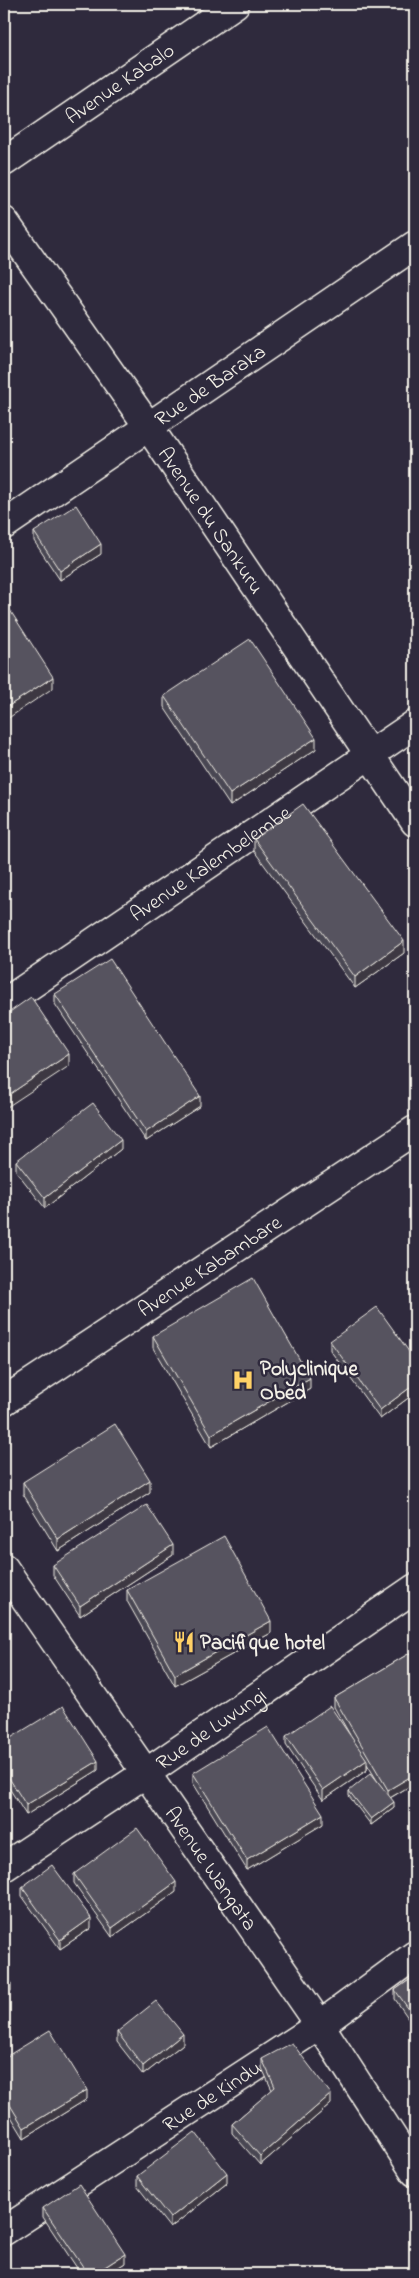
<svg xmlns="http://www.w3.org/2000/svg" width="419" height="2278" viewBox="0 0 419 2278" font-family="'Indie Flower',sans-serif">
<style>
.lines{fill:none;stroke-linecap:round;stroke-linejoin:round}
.street-casing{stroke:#f4f1e8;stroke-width:31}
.secondary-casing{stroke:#f4f1e8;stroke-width:31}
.street{stroke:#2f2a3d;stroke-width:28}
.secondary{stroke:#2f2a3d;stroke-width:28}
.wall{fill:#4a4752;stroke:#f4f1e8}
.shaded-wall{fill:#3c3942;stroke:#f4f1e8}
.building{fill:#56525f;stroke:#f4f1e8}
.labels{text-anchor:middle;stroke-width:5;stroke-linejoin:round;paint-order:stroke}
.street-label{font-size:21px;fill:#f4f1e8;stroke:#2f2a3d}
.poi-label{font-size:21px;font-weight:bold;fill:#f4f1e8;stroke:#2f2a3d;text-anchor:start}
</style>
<rect width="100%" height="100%" fill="#2f2a3d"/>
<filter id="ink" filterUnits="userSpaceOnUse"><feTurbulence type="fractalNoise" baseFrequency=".02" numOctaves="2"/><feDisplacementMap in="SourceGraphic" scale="10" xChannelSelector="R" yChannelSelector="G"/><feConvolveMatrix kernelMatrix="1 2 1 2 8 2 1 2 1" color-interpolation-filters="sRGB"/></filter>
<g filter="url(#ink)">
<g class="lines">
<!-- street casing -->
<g class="street-casing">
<g id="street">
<path id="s1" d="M 4,162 L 235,4"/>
<path id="s2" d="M 4,221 L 148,426 L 415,822"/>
<path id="s3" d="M 4,525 L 415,245"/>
<path id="s4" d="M 4,1003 L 415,724"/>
<path id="s5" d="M 4,1867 L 146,1773 L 415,1588"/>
<path id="s6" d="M 4,2231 L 320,2025 L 415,1955"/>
</g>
</g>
<!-- secondary casing -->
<g class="secondary-casing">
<g id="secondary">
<path id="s7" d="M 4,1401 L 415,1130"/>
<path id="s8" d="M 4,1568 L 320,2025 L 415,2172"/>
</g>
</g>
<!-- street -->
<use href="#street" class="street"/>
<!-- secondary -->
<use href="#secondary" class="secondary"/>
</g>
<!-- wall -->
<g class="wall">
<polygon points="34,532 101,554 60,580 34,541"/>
<polygon points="164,696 316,749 230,806 164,707"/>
<polygon points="254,839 404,953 355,988 254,851"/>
<polygon points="55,994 200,1106 146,1141 55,1004"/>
<polygon points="121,1149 45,1208 16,1171 16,1161"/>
<polygon points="153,1336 310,1389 211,1447 153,1348"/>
<polygon points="330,1341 415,1360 415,1393 380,1419 330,1350"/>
<polygon points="23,1482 150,1492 58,1551 23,1494"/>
<polygon points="173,1555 80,1616 53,1575 53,1565"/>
<polygon points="127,1590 271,1633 175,1686 127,1601"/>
<polygon points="415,1650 415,1783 390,1798 394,1808 371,1825 349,1796 349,1791 378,1782 367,1764 367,1770 323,1800 286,1745 286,1736 350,1735 334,1707 334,1698"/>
<polygon points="4,1742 98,1770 26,1815 4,1780"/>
<polygon points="193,1773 323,1824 247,1870 193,1783"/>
<polygon points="414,1798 415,1798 415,1809 414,1808"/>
<polygon points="74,1874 176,1892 112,1937 74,1883"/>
<polygon points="22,1887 91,1928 60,1949 22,1896"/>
<polygon points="415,1976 415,2028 395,1999 395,1990"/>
<polygon points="117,2032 183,2044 143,2075 117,2042"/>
<polygon points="4,2058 87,2099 24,2138 4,2105"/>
<polygon points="262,2059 331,2104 260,2165 232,2133 232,2124 272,2090 262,2068"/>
<polygon points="137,2176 227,2183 170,2228 137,2186"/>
<polygon points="43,2208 125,2263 108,2274 81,2274 43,2217"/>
</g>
<!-- shaded-wall -->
<g class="shaded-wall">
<polygon points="101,544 101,554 60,580 60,571"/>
<polygon points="53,677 53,688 4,721 4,709"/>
<polygon points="316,738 316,749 230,806 230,794"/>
<polygon points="404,941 404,953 355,988 355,977"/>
<polygon points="69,1054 69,1066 4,1109 4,1098"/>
<polygon points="200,1096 200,1106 146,1141 146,1132"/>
<polygon points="121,1140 121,1149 45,1208 45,1198"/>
<polygon points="310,1378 310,1389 211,1447 211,1435"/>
<polygon points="415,1384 415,1393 380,1419 380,1410"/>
<polygon points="150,1480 150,1492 58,1551 58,1539"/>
<polygon points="173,1545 173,1555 80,1616 80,1606"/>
<polygon points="271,1621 271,1633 175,1686 175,1675"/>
<polygon points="367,1760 367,1770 323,1800 323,1790"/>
<polygon points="98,1761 98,1770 26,1815 26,1805"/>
<polygon points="415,1774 415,1783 388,1799 388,1790"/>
<polygon points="394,1802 394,1808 371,1825 371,1819"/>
<polygon points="323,1814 323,1824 247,1870 247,1860"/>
<polygon points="176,1882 176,1892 112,1937 112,1928"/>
<polygon points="91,1918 91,1928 60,1949 60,1940"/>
<polygon points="11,1982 11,1991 4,1996 4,1987"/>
<polygon points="183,2034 183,2044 143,2075 143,2066"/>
<polygon points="87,2090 87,2099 24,2138 24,2128"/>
<polygon points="331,2094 331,2104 260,2165 260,2156"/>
<polygon points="227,2173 227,2183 170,2228 170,2218"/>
<polygon points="125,2254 125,2263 108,2274 94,2274"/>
</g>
<!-- building -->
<g class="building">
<polygon points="76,505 101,544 60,571 34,532"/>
<polygon points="4,601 53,677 4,709"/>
<polygon points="250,639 316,738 230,794 164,696"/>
<polygon points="303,804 404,941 355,977 254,839"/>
<polygon points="110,959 200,1096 146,1132 55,994"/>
<polygon points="31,997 69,1054 4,1098 4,1016"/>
<polygon points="93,1103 121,1140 45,1198 16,1161"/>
<polygon points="253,1278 310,1378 211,1435 153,1336"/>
<polygon points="377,1307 415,1360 415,1384 380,1410 330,1341"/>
<polygon points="115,1424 150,1480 58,1539 23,1482"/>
<polygon points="147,1505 173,1545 80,1606 53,1565"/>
<polygon points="224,1536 271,1621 175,1675 127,1590"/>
<polygon points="415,1650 415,1774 388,1790 334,1698"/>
<polygon points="63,1706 98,1761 26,1805 4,1770 4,1742"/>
<polygon points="330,1706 367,1760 323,1790 286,1736"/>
<polygon points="268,1727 323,1814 247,1860 193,1773"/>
<polygon points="371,1773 394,1802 371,1819 349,1791"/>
<polygon points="137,1828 176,1882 112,1928 74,1874"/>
<polygon points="52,1865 91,1918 60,1940 22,1887"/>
<polygon points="4,1973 11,1982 4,1987"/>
<polygon points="415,1976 415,2018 395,1990"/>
<polygon points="156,2001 183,2034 143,2066 117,2032"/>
<polygon points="50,2030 87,2090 24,2128 4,2095 4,2058"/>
<polygon points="292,2043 331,2094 260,2156 232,2124 275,2087 262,2059"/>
<polygon points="195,2132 227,2173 170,2218 137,2176"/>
<polygon points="79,2184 125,2254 94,2274 88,2274 43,2208"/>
</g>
</g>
<!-- icons -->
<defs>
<g id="hospital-bare" transform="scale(1.725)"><path d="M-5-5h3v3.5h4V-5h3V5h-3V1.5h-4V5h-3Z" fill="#ffd166" stroke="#2f2a3d" stroke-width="2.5" paint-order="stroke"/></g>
<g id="restaurant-bare" transform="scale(1.725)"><path d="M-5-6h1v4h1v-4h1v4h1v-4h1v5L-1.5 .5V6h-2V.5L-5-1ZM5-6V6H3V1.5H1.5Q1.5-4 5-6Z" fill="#ffd166" stroke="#2f2a3d" stroke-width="2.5" paint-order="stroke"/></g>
</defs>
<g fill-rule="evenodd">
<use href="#hospital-bare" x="243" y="1380"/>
<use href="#restaurant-bare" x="184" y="1642"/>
</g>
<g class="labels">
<!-- street labels -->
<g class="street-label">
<text dy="7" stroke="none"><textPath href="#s1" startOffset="140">Avenue Kabalo</textPath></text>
<text dy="7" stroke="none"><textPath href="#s3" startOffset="249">Rue de Baraka</textPath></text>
<text dy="7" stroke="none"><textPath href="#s2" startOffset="364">Avenue du Sankuru</textPath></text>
<text dy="7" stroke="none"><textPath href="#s4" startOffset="249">Avenue Kalembelembe</textPath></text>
<text dy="7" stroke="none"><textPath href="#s7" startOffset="246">Avenue Kabambare</textPath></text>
<text dy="7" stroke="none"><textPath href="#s5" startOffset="249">Rue de Luvungi</textPath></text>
<text dy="7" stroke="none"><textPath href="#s8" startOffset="365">Avenue Wangata</textPath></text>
<text dy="7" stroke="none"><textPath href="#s6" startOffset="248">Rue de Kindu</textPath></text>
</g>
<!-- poi labels -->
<g class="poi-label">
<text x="260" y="1375">Polyclinique<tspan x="260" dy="24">Obed</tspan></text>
<text x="200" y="1649">Pacifique hotel</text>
</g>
</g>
<!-- margin -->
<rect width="419" height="2278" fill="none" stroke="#2f2a3d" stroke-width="20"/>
<rect x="10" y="10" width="399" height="2258" fill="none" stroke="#f4f1e8" stroke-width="2" filter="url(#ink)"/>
</svg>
